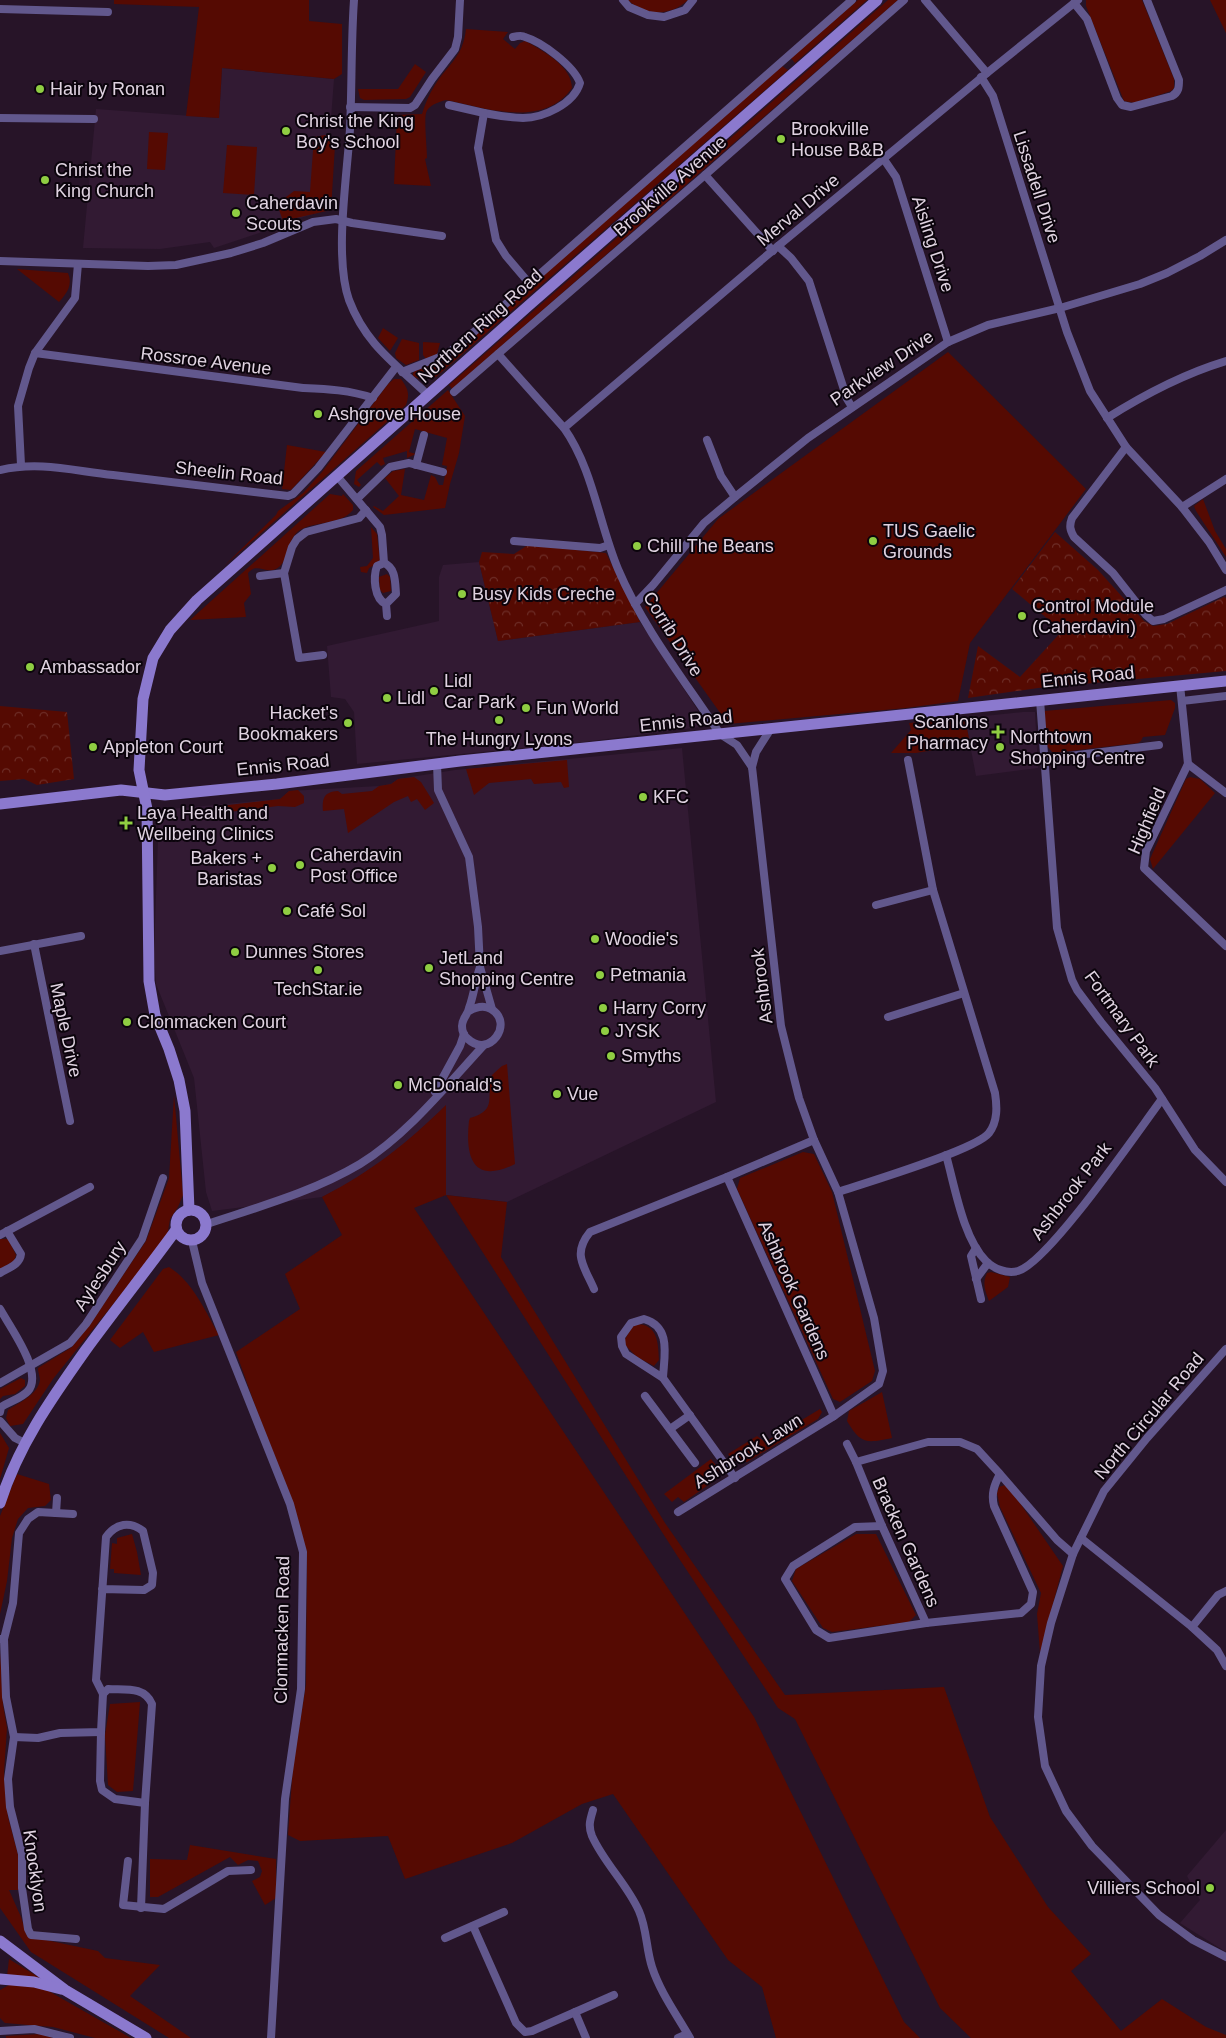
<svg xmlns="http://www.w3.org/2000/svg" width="1226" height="2038" viewBox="0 0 1226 2038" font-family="Arial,sans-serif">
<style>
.built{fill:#321a33}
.grass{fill:#550a02}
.forest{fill:url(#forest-crowns)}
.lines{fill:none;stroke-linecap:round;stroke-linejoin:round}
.street{stroke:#62588d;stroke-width:8}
.secondary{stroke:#8b79ce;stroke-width:11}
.poi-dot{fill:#8fcd42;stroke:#0b040c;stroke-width:2}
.labels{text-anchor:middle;stroke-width:4;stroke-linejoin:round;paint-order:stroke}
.poi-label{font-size:18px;fill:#e0d3e1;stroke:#0b040c;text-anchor:start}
.street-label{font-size:18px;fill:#e0d3e1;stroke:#0b040c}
</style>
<defs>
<pattern id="forest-crowns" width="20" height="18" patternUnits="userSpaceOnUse" patternTransform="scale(1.25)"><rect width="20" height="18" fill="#550a02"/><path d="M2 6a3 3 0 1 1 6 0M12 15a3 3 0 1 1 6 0" fill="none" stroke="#6d2d27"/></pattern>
</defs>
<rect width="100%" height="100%" fill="#271428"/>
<!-- built -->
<g class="built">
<polygon points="222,68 334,79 324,211 286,222 278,219 274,228 214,248 210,242 160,249 83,248 96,109 219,118"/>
<polygon points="479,562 498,641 640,622 697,709 700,716 700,727 584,742 357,764 354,712 345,699 331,697 327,646 439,621 439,577 443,565"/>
<polygon points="1023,712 1035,712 1038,768 976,776 965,718"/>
<polygon points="682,748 716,1102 507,1202 446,1195 446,1106 412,1138 381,1163 356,1180 322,1197 212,1211 206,1192 194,1078 156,984 154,953 159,810 280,799 289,791 379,786 391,784 398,779 455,770"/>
<polygon points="1226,1830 1226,1952 1180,1923 1200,1900 1187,1876"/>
</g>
<!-- grass -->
<g class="grass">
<polygon points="114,0 309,0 309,21 342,24 342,74 334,79 222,68 219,118 186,116 199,7 114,4"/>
<path d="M 628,0 L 688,0 C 671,16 646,17 628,0 Z"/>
<polygon points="858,0 867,0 795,63 791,58"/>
<polygon points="888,0 898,0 452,389 449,385"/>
<polygon points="1086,0 1142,0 1174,79 1174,88 1171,91 1135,103 1124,101 1086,6"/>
<polygon points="1210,0 1226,0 1226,33"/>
<path d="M 466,29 L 508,32 L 503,39 L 515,49 L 520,43 L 525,41 L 529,43 C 545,52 572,67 572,88 C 543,129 486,108 446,100 C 439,102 428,105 426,113 C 424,121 427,149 427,158 L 425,159 L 431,186 L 394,184 L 397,115 L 422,114 C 425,104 429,94 435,85 C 449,63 463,57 466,29 Z"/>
<polygon points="415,64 426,72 410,97 406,99 364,100 360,98 358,89 398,89"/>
<polygon points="782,66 788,70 436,377 421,380 413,376 413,373 415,371 448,359 529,283"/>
<polygon points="149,132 168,133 165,170 147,169"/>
<polygon points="325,135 335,145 331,210 283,221 277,204 294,191 310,192 314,137"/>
<polygon points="227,145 257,147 254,195 223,193"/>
<path d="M 17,269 L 68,273 C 73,285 67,293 59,302 Z"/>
<polygon points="383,328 398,338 390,351 378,338"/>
<polygon points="402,339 419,343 419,360 406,365 396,358 395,353"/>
<polygon points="423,342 440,343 437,354 426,359 423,355"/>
<polygon points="948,352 1086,489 970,643 958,701 906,708 728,724 645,607 718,519"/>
<path d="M 394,379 L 401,379 C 408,389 410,393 406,405 L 224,566 L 276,515 L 278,511 L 303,493 L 322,472 L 388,384 Z"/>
<polygon points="448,390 465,416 459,453 450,484 445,508 384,515 373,507 374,506 383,511 399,496 385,478 393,471 405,469 401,495 424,500 431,475 435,477 439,485 443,485 447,466 442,465 447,438 415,429 409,452 416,454 407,458 407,451 383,458 385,464 381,466 377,462 357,480 361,485 359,487 354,484 356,471"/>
<polygon points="287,445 326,452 291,490 282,489"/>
<path d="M 330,494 L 342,496 L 343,494 L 353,505 L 353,510 C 341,525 315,521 300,530 C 286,539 290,562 276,569 C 265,574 257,562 248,573 L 251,594 L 244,603 L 246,617 L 190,620 Z"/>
<polygon points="1203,499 1215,531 1226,549 1226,557 1196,511 1194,506"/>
<polygon points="371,527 377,534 380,562 369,568 367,573 361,572 360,567 367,566 373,558"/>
<polygon points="387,574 390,577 391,591 383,593 380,590 379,577"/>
<polygon points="1171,700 1175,703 1175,708 1165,735 1143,737 1141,741 1138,743 1053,753 1047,746 1044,711"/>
<polygon points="965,718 970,744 916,753 891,753 911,730 909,723"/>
<polygon points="567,760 569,787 564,788 561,782 534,784 531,779 489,783 474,795 466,769"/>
<path d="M 414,777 L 421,782 L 434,803 L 425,810 L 417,799 L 411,802 L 408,796 L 394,802 L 348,833 L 344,809 L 323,811 C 322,798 324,792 338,791 L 342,794 L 372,791 L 379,786 L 391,784 L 398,779 Z"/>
<polygon points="1190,777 1200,779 1215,793 1153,869 1150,859 1186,779"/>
<polygon points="298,790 304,796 304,803 295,807 278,806 220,813 220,806 280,799 289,791"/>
<path d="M 507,1064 L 515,1164 C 473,1185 465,1157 469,1121 L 470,1118 C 499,1110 485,1096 492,1075 L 502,1066 Z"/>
<path d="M 174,1095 L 183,1195 L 178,1207 L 170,1219 L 167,1237 L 53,1379 L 23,1424 L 10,1426 L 6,1418 L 8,1410 C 18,1403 38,1395 40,1380 C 40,1377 38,1372 38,1368 L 72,1347 L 91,1323 L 146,1241 L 169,1178 Z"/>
<path d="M 446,1105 L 446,1195 L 507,1202 L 501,1257 L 665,1523 L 785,1695 L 944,1687 L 990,1817 L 1048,1907 L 1091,1954 L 1071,1971 L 1121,2031 L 1162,1999 L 1206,2027 L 1226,2035 L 1226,2038 L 971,2038 L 940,2008 L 795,1719 L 778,1708 L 678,1557 L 446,1195 L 414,1208 L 754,1717 L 904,2022 L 920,2038 L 776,2038 L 762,1987 L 728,1960 L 613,1794 L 582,1804 L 512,1843 L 405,1879 L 388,1836 L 300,1841 L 288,1835 L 293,1766 L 306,1685 L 307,1552 L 236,1352 L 300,1309 L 285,1274 L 342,1235 L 322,1197 C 372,1171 406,1144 446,1105 Z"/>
<polygon points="803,1152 814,1154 832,1192 875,1371 872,1381 840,1402 833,1399 737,1189 740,1178"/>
<polygon points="0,1239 8,1239 16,1255 14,1261 0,1269"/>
<path d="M 169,1267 C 193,1282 205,1311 219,1335 L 154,1352 L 143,1332 L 120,1348 L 110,1340 L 163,1269 Z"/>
<path d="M 991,1272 L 1010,1277 L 1008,1287 L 989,1301 C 985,1291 982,1283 987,1273 Z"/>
<path d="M 634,1324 C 658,1323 658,1342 659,1360 L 654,1366 L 637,1357 L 625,1345 L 625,1339 Z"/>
<polygon points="21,1378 25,1380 25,1386 15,1394 3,1396 0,1399 0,1389"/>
<path d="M 882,1392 L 892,1438 C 867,1443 861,1445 847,1421 L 849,1411 Z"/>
<polygon points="820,1409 822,1412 818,1419 747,1462 733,1461 728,1454 757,1436 765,1442"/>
<polygon points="0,1433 9,1448 0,1479"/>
<polygon points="711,1459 719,1469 717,1479 684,1502 678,1497 672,1502 664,1494"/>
<polygon points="17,1474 49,1484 51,1500 45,1506 28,1508 18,1519 12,1538 7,1581 0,1614 0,1516"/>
<polygon points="1005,1485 1011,1490 1063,1566 1040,1653 1037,1614 1041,1593 1000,1507 997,1493 999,1487"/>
<polygon points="132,1534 137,1552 141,1575 114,1573 114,1569 110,1569 112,1543 117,1544 117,1538"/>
<polygon points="856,1534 876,1534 916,1615 909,1622 832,1632 823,1628 792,1581 796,1569"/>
<polygon points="0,1651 3,1705 7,1728 4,1772 8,1817 18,1855 19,1890 9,1890 21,1917 27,1936 98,1951 105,1958 160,1965 130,1996 191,2038 169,2038 31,1952 0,1908"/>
<polygon points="140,1702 133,1791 117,1792 108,1785 105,1735 110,1704"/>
<polygon points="190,1845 276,1859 276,1898 265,1905 252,1881 260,1877 262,1871 258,1861 248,1860 238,1865 230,1857 158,1897 150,1897 150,1859 187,1860"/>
<polygon points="9,1959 40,1978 7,1976"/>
<polygon points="9,1985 38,1985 131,2038 95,2038 53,2027 5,2023 0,2018 0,1990"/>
<polygon points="42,2034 53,2038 6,2038 6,2036"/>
</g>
<!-- forest -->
<g class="forest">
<polygon points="1055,532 1098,570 1144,621 1153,626 1167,624 1224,597 1226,598 1226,671 1038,688 968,698 978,646 1020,677 1062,631 1012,589"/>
<polygon points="528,545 606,553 640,622 498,641 479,562 482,552 514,554"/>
<polygon points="0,706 67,712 74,779 37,785 24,779 0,781"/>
</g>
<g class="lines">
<!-- street -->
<g class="street">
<path d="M 354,0 C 351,43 352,86 350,129 C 347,177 334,257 349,300 C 366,345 396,364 428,395"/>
<polyline points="623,0 629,7 648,15 664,17 685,10 693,0"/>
<polyline points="925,0 987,73"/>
<path d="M 1074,3 L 1087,19 L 1117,98 L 1122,105 L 1131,107 L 1172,96 C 1179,92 1179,87 1179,80 L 1147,0"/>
<polyline points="0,9 108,12"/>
<path d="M 513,37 C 517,36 522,35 525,37 C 542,42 574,66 580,83 C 574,104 543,118 523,118 C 510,118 496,115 484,113 L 478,148 L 496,240 L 506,256 L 529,283"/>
<polyline points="981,77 993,96 1067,332 1090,391 1126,447 1182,507 1209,542 1226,570"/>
<polyline points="449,105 484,113"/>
<polyline points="350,107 410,108 415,105 432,79 455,49 458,37 460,0"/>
<polyline points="0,118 94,119"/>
<polyline points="883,158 896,177 948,342"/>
<polyline points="705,175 773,251"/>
<polyline points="778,246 791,258 809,281 847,399 852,407"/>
<polyline points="0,261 148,266 176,265 231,253 263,243 313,222 336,219 352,223 442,236"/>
<path d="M 35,353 L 303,388 C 326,389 350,390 373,398"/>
<path d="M 498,354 L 564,428 C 593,469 599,524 618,569 C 643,628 685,681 720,734 L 737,745 L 752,767 L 781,1026 L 799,1098 L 814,1140 L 838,1192 C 865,1183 976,1150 989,1133 C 998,1121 997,1106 995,1093 L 933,890 L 908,760"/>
<polyline points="402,372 445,355 459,345 852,0"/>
<polyline points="454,392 705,175 904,0"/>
<path d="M 1107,418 C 1145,394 1183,374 1226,361"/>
<polyline points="564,428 778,246 987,73 1078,0"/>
<polyline points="707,440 721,476 735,497"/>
<path d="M 1126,447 L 1072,518 C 1069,526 1070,530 1074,537 L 1113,573 L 1146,615 L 1153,621 L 1164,619 L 1226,590"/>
<polyline points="21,465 18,406 29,368 35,353 75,298 78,264"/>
<polyline points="416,465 424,435"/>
<path d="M 0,470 C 40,461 74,471 113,475 C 172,482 230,489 288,496 L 293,494 L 318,468 L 396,367"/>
<polyline points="337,476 380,527 382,535 384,563"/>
<polyline points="357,499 390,467 409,463 443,472"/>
<polyline points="1182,507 1226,479"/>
<polyline points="514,541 600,548 609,545"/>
<polyline points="260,576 284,573"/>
<path d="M 386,604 L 396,594 C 395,582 396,568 384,563 L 377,566 C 373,577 374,599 386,604 L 387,616"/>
<polyline points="635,604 653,585 704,523 735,497 808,438 948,342 988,325 1060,308 1140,284 1167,273 1200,256 1226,240"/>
<polyline points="323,655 299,658 284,573 292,547 297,539 306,532 359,518 366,510"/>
<polyline points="1180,685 1188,764 1146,851 1144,868 1226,946"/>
<polyline points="1040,700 1057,928 1072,980 1077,990 1101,1022 1155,1088 1195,1150 1226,1182"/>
<polyline points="1182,701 1226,696"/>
<polyline points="1045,759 1159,745"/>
<polyline points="437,764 438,790 469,857 478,927 480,967 492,1009"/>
<polyline points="1188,764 1226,793"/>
<polyline points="752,767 756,752 770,730"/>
<polyline points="876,905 933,890"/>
<polyline points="34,944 70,1121"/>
<polyline points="0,951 81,936"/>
<path d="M 469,1011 C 476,1007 484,1005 491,1009 C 515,1023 489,1059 468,1039 C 464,1036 462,1031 462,1026 C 462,1018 468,1015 469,1008 C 474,995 475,981 480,967"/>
<polyline points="888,1017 964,993"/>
<polyline points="435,1092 460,1046 464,1034"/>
<polyline points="814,1140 727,1177 834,1416"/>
<path d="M 946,1155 C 955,1187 963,1238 986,1261 C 994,1269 1007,1274 1018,1271 C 1049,1262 1138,1131 1162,1099"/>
<path d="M 207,1224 C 258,1207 313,1192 360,1164 C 407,1135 447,1085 484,1045"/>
<polyline points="0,1235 90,1187"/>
<polyline points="192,1241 202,1283 290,1504 303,1552 301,1689 285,1799 271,2038"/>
<polyline points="976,1248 971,1256 981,1299"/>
<path d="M 0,1273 C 8,1268 20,1265 21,1254 L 7,1231"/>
<polyline points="976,1279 988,1263"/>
<path d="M 594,1289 C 584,1266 572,1254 590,1232 L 727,1177"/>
<path d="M 0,1309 C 10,1327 44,1373 28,1391 C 22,1398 9,1402 1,1407 L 0,1412"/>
<polyline points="1226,1349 1147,1438 1104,1491 1073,1554 1051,1623 1041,1666 1038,1717 1045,1766 1066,1811 1092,1846 1159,1915 1193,1940 1226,1957"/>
<path d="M 663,1378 C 664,1356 672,1327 644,1319 L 631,1323 L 621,1337 L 622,1346 L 626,1354 L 663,1378 L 735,1478"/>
<polyline points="0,1383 70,1343 86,1324 142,1239 163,1178"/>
<polyline points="645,1396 695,1463"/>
<polyline points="0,1421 15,1438 25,1443"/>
<polyline points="670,1429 690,1415"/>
<polyline points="847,1444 856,1462"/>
<path d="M 1000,1474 C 994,1485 991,1494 994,1506 L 1033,1592 L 1031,1604 L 1021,1613 L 926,1623 L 882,1526 L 856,1462 L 928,1442 L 960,1442 L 977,1449 L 1000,1474 L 1057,1540 L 1073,1554"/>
<polyline points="678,1512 834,1416 879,1384 883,1371 874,1318 838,1192"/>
<polyline points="56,1513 57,1498"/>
<polyline points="882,1526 855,1527 793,1566 785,1579 816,1630 829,1638 926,1623"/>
<polyline points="1081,1538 1192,1627 1217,1650 1226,1666"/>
<path d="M 102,1589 L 144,1590 L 152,1585 L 153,1573 L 143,1531 C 130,1521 116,1523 106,1537 L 96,1680 L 103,1694"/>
<polyline points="1192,1627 1218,1595 1226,1591"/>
<polyline points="0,1639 4,1639 6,1697 14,1737 8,1779 10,1807 22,1854 22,1888 28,1929 31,1935 76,1939"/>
<polyline points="4,1639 13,1603 19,1533 28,1519 38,1512 73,1514"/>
<polyline points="101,1732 100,1781 102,1790 115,1799 145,1803"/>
<path d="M 14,1737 L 38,1738 L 60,1733 L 101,1732 L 103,1694 L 108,1689 C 126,1690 144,1686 152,1704 L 145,1803 L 141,1908"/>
<path d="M 593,1810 C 590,1820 588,1826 592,1836 C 604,1863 627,1884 639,1911 C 647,1929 646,1949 652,1967 C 660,1992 677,2015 690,2038"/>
<polyline points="128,1861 123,1905 164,1909 228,1871 251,1870"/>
<polyline points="473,1926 516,2023 525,2032 532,2031 614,1995"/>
<polyline points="445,1938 504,1912"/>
<polyline points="575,2012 586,2038"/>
<polyline points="0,2031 34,2029 70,2038"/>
<polyline points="678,2038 687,2034"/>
</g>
<!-- secondary -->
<g class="secondary">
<polyline points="0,804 121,790 165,795 277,784 460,761 1226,681"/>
<circle cx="191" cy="1225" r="15"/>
<polyline points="189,1210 185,1111 179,1080 169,1049 155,1015 149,981 147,809 139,770 143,699 153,658 170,630 197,600 527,307 877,0"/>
<path d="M 0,1503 C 18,1446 51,1399 85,1351 C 115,1310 146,1271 176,1230"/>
<polyline points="0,1941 65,1990 146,2038"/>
<polyline points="0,1979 34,1982 61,1989"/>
</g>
</g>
<!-- markers -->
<g class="poi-dot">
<circle cx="40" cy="89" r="5"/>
<circle cx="286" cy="131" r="5"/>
<circle cx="781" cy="139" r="5"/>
<circle cx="45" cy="180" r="5"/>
<circle cx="236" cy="213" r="5"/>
<circle cx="318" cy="414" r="5"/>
<circle cx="873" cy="541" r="5"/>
<circle cx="637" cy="546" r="5"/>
<circle cx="462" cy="594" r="5"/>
<circle cx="1022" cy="616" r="5"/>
<circle cx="30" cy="667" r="5"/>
<circle cx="434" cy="691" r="5"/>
<circle cx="387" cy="698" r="5"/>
<circle cx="526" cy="708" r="5"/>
<circle cx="499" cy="720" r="5"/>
<circle cx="348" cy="723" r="5"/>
<path d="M995.5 724.5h5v5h5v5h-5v5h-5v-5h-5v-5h5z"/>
<circle cx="93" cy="747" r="5"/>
<circle cx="1000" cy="747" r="5"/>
<circle cx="643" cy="797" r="5"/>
<path d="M123.5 815.5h5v5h5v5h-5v5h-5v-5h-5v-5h5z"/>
<circle cx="300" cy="865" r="5"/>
<circle cx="272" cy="868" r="5"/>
<circle cx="287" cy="911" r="5"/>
<circle cx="595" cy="939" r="5"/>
<circle cx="235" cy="952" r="5"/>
<circle cx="429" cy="968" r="5"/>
<circle cx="318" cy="970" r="5"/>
<circle cx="600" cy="975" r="5"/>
<circle cx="603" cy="1008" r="5"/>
<circle cx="127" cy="1022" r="5"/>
<circle cx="605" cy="1031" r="5"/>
<circle cx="611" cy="1056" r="5"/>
<circle cx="398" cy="1085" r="5"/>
<circle cx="557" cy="1094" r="5"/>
<circle cx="1210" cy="1888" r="5"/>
</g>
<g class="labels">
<!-- poi labels -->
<g class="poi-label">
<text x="50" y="95">Hair by Ronan</text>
<text x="296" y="127">Christ the King<tspan x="296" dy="21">Boy's School</tspan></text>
<text x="791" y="135">Brookville<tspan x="791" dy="21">House B&amp;B</tspan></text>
<text x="55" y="176">Christ the<tspan x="55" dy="21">King Church</tspan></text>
<text x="246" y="209">Caherdavin<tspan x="246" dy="21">Scouts</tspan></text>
<text x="328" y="420">Ashgrove House</text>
<text x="883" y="537">TUS Gaelic<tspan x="883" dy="21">Grounds</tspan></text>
<text x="647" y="552">Chill The Beans</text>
<text x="472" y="600">Busy Kids Creche</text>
<text x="1032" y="612">Control Module<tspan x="1032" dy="21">(Caherdavin)</tspan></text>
<text x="40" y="673">Ambassador</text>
<text x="444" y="687">Lidl<tspan x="444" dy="21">Car Park</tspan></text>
<text x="397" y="704">Lidl</text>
<text x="536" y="714">Fun World</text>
<text x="338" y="719" text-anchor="end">Hacket's<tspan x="338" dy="21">Bookmakers</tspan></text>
<text x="988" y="728" text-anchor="end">Scanlons<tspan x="988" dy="21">Pharmacy</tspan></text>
<text x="1010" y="743">Northtown<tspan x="1010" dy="21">Shopping Centre</tspan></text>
<text x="499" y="745" text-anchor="middle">The Hungry Lyons</text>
<text x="103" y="753">Appleton Court</text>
<text x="653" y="803">KFC</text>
<text x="137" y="819">Laya Health and<tspan x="137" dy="21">Wellbeing Clinics</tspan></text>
<text x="310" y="861">Caherdavin<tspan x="310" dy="21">Post Office</tspan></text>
<text x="262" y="864" text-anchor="end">Bakers +<tspan x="262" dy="21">Baristas</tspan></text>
<text x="297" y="917">Café Sol</text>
<text x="605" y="945">Woodie's</text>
<text x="245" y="958">Dunnes Stores</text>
<text x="439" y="964">JetLand<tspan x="439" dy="21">Shopping Centre</tspan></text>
<text x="610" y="981">Petmania</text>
<text x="318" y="995" text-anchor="middle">TechStar.ie</text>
<text x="613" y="1014">Harry Corry</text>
<text x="137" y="1028">Clonmacken Court</text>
<text x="615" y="1037">JYSK</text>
<text x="621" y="1062">Smyths</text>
<text x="408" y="1091">McDonald's</text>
<text x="567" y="1100">Vue</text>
<text x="1200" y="1894" text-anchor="end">Villiers School</text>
</g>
<!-- street labels -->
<g class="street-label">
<text transform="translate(670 186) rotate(-41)" y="6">Brookville Avenue</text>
<text transform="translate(1037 187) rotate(72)" y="6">Lissadell Drive</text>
<text transform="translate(798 210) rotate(-40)" y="6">Merval Drive</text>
<text transform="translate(933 244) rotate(72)" y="6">Aisling Drive</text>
<text transform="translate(480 326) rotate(-42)" y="6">Northern Ring Road</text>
<text transform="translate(206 361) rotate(7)" y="6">Rossroe Avenue</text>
<text transform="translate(882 368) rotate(-34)" y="6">Parkview Drive</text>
<text transform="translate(229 473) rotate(6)" y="6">Sheelin Road</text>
<text transform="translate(673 634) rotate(58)" y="6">Corrib Drive</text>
<text transform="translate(1088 677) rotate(-6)" y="6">Ennis Road</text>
<text transform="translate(686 721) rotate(-6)" y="6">Ennis Road</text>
<text transform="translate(283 765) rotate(-6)" y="6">Ennis Road</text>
<text transform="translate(1147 821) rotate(-67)" y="6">Highfield</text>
<text transform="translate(762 986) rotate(-97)" y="6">Ashbrook</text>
<text transform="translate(1122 1019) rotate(54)" y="6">Fortmary Park</text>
<text transform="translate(66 1030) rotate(78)" y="6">Maple Drive</text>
<text transform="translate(1071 1191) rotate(-52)" y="6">Ashbrook Park</text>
<text transform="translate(100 1276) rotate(-57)" y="6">Aylesbury</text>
<text transform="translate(794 1290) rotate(66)" y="6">Ashbrook Gardens</text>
<text transform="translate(1149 1416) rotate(-50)" y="6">North Circular Road</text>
<text transform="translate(748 1451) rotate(-32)" y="6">Ashbrook Lawn</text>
<text transform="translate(906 1542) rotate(66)" y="6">Bracken Gardens</text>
<text transform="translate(282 1630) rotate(-89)" y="6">Clonmacken Road</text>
<text transform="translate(35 1871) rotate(82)" y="6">Knocklyon</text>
</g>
</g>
</svg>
